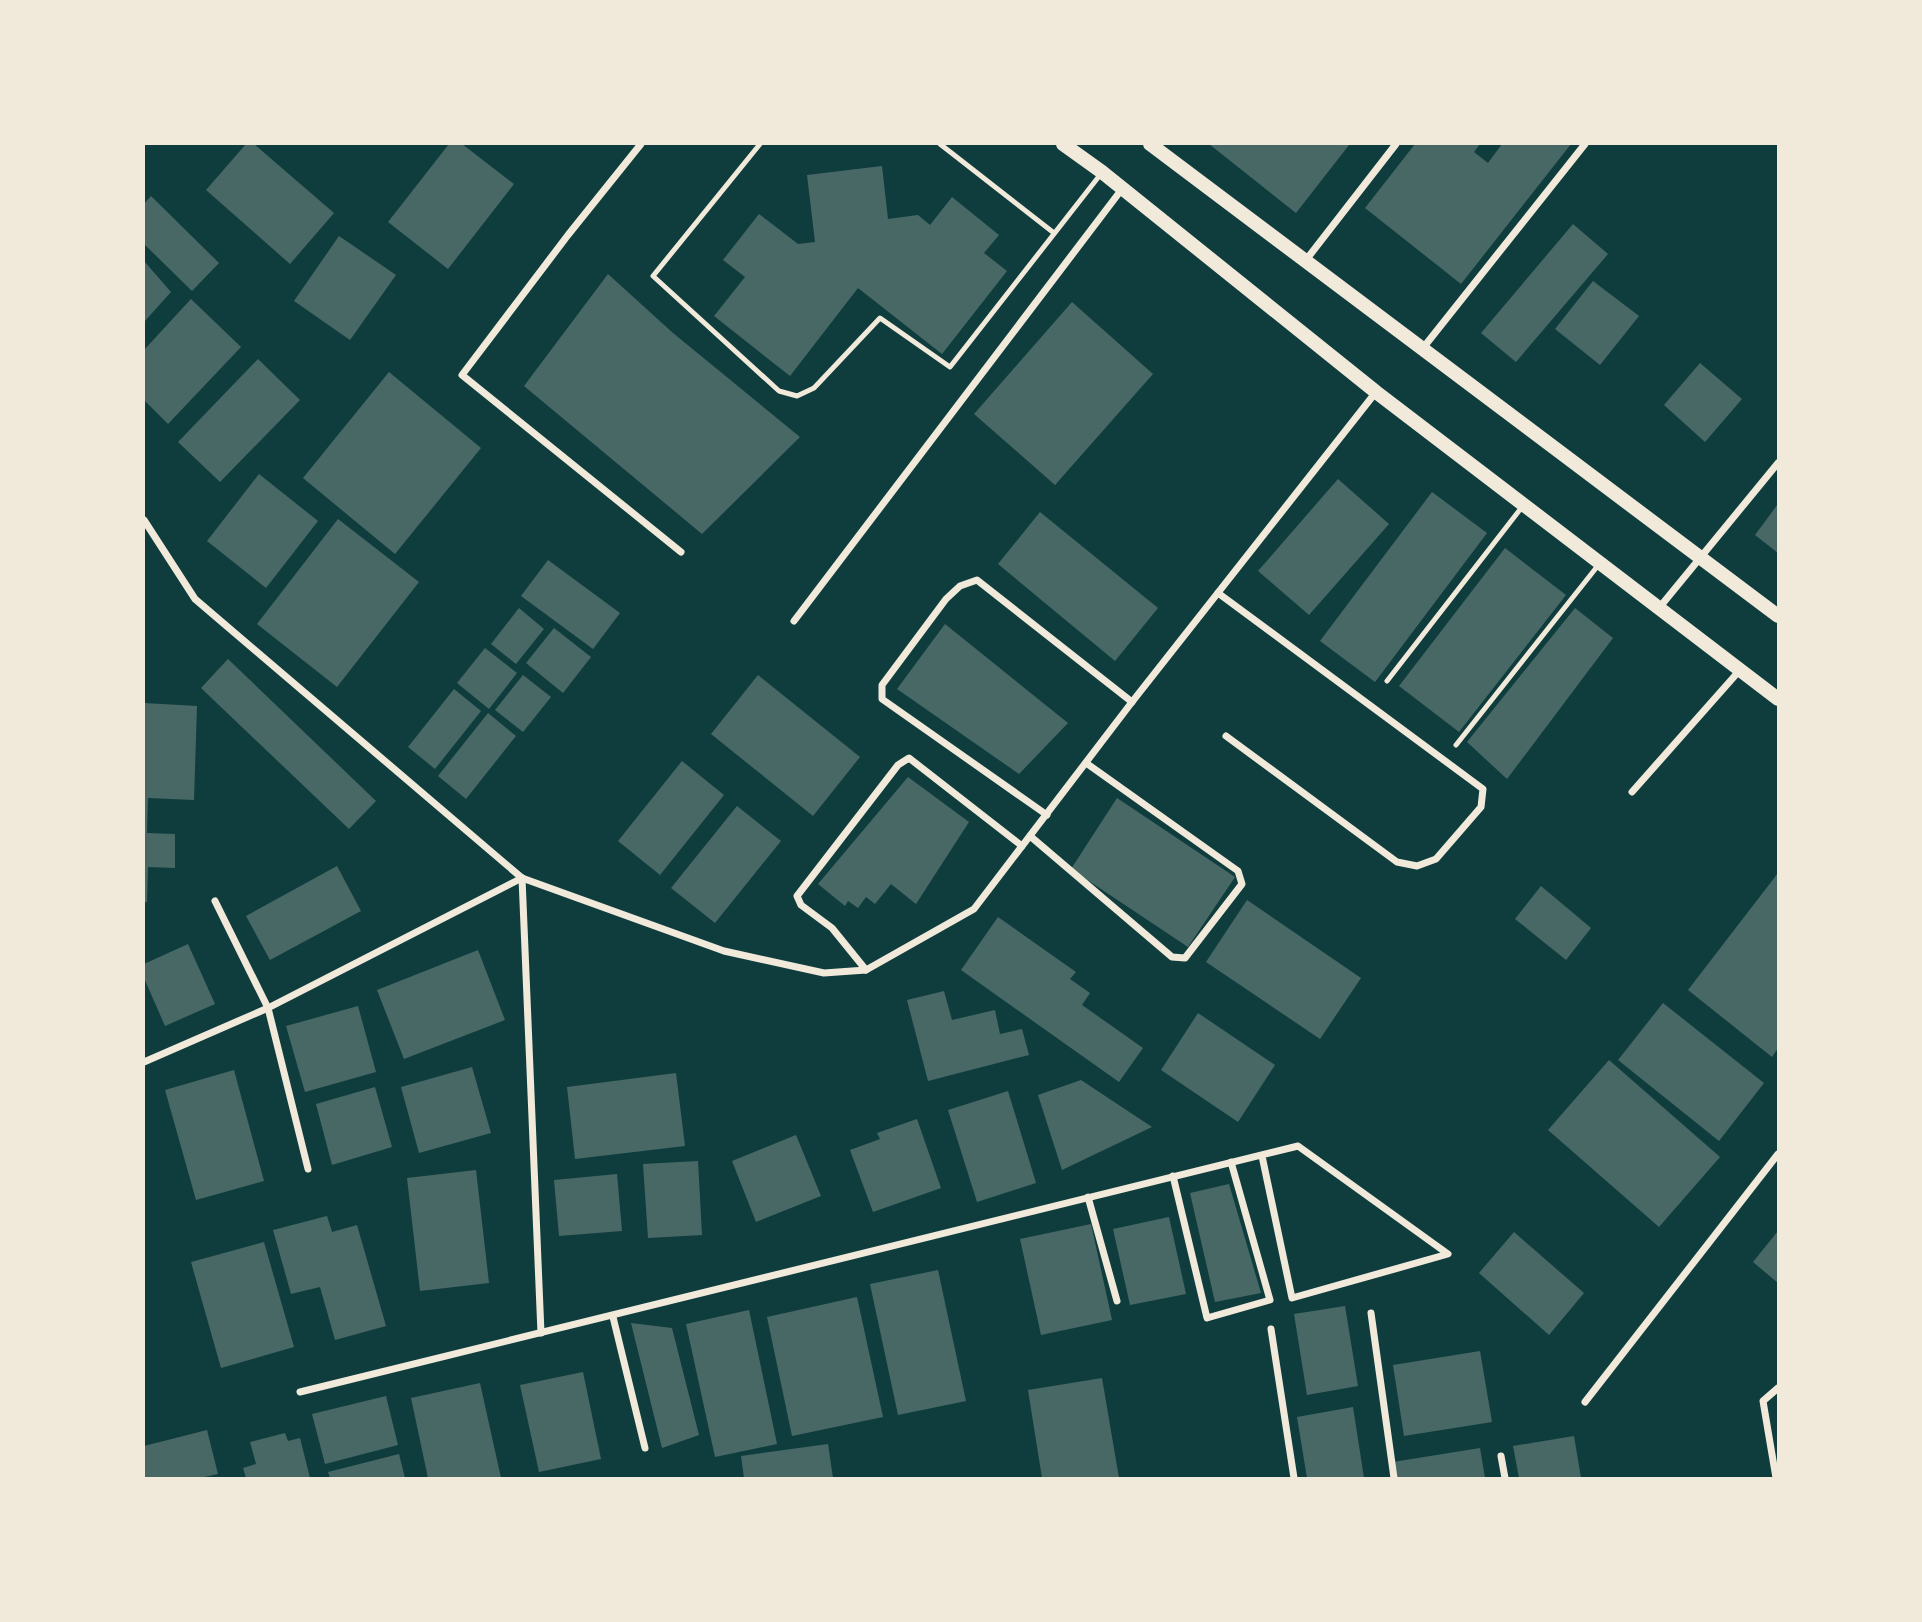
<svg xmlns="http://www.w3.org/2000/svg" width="1922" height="1622" viewBox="0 0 1922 1622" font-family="'Alegreya Sans',sans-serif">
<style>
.building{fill:#486865}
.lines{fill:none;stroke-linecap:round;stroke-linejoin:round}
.service{stroke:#f1e9da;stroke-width:5}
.minor{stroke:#f1e9da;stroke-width:7}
.secondary{stroke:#f1e9da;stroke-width:14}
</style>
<rect width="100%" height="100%" fill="#0f3d3e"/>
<!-- building -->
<g class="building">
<polygon points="246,144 254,144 334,213 290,264 206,190"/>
<polygon points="449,144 462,144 514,184 448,269 388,222"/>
<polygon points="1209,144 1347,144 1349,145 1296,213"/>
<polygon points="1415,144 1480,144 1474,152 1488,163 1502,144 1571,144 1461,284 1365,208"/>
<polygon points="882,166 888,219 918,215 930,225 952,197 999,235 984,253 1007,271 942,354 858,288 790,376 714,316 745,277 723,260 759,214 798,244 815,242 807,175"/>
<polygon points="151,196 219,263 192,291 144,244 144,204"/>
<polygon points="1573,224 1608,254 1516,362 1481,333"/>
<polygon points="339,236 396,275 350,340 294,301"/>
<polygon points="144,261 171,292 144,322"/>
<polygon points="608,274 673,333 800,437 702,534 524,386"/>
<polygon points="1593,281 1639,316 1600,365 1555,329"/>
<polygon points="191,299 241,347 168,424 144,400 144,350"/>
<polygon points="1072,302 1153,374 1055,485 974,414"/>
<polygon points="258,359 300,400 220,482 178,442"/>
<polygon points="1700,363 1742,399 1705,442 1664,405"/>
<polygon points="389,372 481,448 395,554 303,478"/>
<polygon points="259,474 318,521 266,588 207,541"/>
<polygon points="1338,479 1389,524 1309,615 1258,571"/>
<polygon points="1432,492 1487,533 1375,682 1320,641"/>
<polygon points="1778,504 1778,553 1755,535"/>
<polygon points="1040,512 1158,608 1115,661 998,564"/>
<polygon points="338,519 419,582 337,687 257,624"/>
<polygon points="1505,548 1566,595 1459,732 1399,686"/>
<polygon points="548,560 620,613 593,649 521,596"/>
<polygon points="519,608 544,629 516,664 491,644"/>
<polygon points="1575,608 1613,638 1507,779 1467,742"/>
<polygon points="945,624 1068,723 1019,774 897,689"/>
<polygon points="554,628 591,657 563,693 526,663"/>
<polygon points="485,648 517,673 489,709 457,683"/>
<polygon points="228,659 376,801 349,829 201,688"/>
<polygon points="523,675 551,697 523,732 495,710"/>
<polygon points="758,675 860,757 813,816 711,734"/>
<polygon points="454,689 481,711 435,769 408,747"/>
<polygon points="144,703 197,706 194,800 148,798 147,833 175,834 175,868 148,867 147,902 144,902"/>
<polygon points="488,713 516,736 466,799 438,776"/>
<polygon points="682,761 724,795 660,875 618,841"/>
<polygon points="908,777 969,822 916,904 891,884 875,904 866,897 858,908 848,901 845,906 818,884"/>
<polygon points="1117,798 1235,877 1188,947 1071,869"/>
<polygon points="737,806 781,841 715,923 671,888"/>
<polygon points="337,866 361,911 270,960 246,916"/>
<polygon points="1778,873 1778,1048 1772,1057 1688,990"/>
<polygon points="1541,886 1591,928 1566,960 1515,919"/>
<polygon points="1247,900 1361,978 1320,1039 1206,962"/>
<polygon points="998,917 1076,972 1070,979 1090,993 1082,1005 1143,1048 1119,1082 961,970"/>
<polygon points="188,944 215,1004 165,1026 144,978 144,964"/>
<polygon points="478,950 505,1020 404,1059 377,990"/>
<polygon points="944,991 952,1020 995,1010 1000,1034 1022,1029 1029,1055 928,1081 907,1000"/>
<polygon points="1663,1003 1764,1083 1719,1141 1618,1060"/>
<polygon points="358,1006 376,1072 305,1092 286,1026"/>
<polygon points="1198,1013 1275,1065 1238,1122 1161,1070"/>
<polygon points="1609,1060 1720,1157 1659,1227 1548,1130"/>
<polygon points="472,1067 491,1133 419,1153 401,1087"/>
<polygon points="234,1070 264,1181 196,1200 165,1090"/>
<polygon points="676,1073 685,1146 575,1159 567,1087"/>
<polygon points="1081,1080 1152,1127 1062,1170 1038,1095"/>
<polygon points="375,1087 392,1147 332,1165 316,1104"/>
<polygon points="1008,1091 1036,1183 977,1202 948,1110"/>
<polygon points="917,1119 941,1188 873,1212 850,1150 880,1139 877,1133"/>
<polygon points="796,1135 821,1196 756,1222 732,1161"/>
<polygon points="698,1161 702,1235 648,1238 643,1164"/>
<polygon points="476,1170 489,1283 420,1291 407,1178"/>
<polygon points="617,1174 622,1231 559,1236 554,1180"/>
<polygon points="1229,1184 1261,1293 1215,1302 1190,1193"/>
<polygon points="327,1216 332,1232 357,1225 386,1326 335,1340 320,1287 291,1294 273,1230"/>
<polygon points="1169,1217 1186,1294 1130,1305 1113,1229"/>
<polygon points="1091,1224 1112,1320 1041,1335 1020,1239"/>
<polygon points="1778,1231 1778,1283 1753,1262"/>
<polygon points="1514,1232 1584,1293 1549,1335 1479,1273"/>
<polygon points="264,1242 294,1347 221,1368 191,1262"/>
<polygon points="938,1270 966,1401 898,1415 870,1284"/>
<polygon points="857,1297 883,1417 792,1436 767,1317"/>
<polygon points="1345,1306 1358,1386 1307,1395 1294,1314"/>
<polygon points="749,1310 777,1444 715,1457 686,1324"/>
<polygon points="631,1323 672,1328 699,1435 662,1448"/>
<polygon points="1480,1351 1492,1422 1404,1436 1393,1365"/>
<polygon points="583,1372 601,1459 539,1472 520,1385"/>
<polygon points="1102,1378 1119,1478 1042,1478 1028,1390"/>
<polygon points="480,1383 501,1478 428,1478 411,1398"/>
<polygon points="386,1396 398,1445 325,1464 312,1414"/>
<polygon points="1353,1407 1364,1478 1307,1478 1297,1417"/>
<polygon points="207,1430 218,1474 200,1478 144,1478 144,1446"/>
<polygon points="285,1433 288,1441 300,1438 310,1478 246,1478 243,1468 256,1464 250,1442"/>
<polygon points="1574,1436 1581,1478 1519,1478 1513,1446"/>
<polygon points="828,1444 833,1478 744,1478 741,1456"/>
<polygon points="1480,1448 1485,1478 1396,1478 1393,1462"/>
<polygon points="399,1454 405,1478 330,1478 328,1472"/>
</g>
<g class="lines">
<!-- service -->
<g class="service">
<polyline points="760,144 653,276 779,391 797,396 814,388 880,318 950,367 1100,175"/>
<polyline points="940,144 1054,233"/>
<polyline points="1387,681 1522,507"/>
<polyline points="1456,745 1600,563"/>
</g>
<!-- minor -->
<g class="minor">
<polyline points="641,144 568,235 462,375 681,552"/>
<polyline points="1306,260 1396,144"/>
<polyline points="1423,348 1585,144"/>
<polyline points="144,520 195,599 522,878 724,951 824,973 866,970 974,909 1132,702 1376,392"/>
<polyline points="1218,593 1483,789 1481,807 1436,859 1417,866 1397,862 1226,736"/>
<polyline points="1659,608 1778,463"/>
<polyline points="794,621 1122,189"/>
<polyline points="1632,792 1740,670"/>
<polyline points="1047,815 882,699 882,685 946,599 960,586 977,580 1132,702"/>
<polyline points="1030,836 1172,957 1185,958 1242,884 1238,871 1086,763"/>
<polyline points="522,878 541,1333"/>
<polyline points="215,901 268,1008 308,1169"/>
<polyline points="866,970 832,928 801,905 797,896 898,765 909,758 1022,846"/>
<polyline points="144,1062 268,1008 522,878"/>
<polyline points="1173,1176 1207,1318 1270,1300 1231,1162"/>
<polyline points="1088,1197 1117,1301"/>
<polyline points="1371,1313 1394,1478"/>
<polyline points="613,1317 645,1448"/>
<polyline points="1271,1329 1294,1478"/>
<polyline points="300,1392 1298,1146 1448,1254 1292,1298 1262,1156"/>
<polyline points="1585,1402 1778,1154"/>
<polyline points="1501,1456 1505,1478"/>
<polyline points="1776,1478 1763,1401 1778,1388"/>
</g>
<!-- secondary -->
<g class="secondary">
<polyline points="1063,144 1102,172 1376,392 1778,699"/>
<polyline points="1150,144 1778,616"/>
</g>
</g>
<!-- border -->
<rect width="1922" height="1622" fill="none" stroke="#f1e9da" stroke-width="290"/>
</svg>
